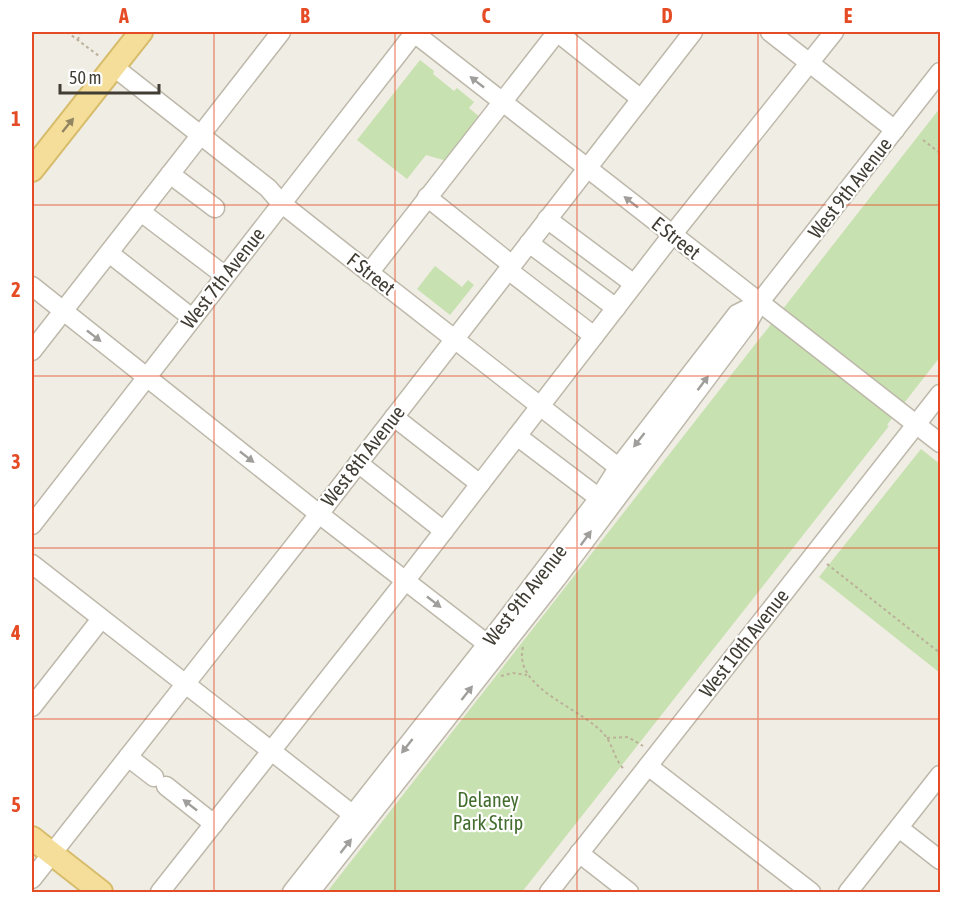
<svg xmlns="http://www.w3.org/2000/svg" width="972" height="924" viewBox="0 0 972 924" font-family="'Asap Condensed',sans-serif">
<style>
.green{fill:#c8e1b0}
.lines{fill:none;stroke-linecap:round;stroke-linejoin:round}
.minor-casing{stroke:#bdb8aa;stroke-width:21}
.major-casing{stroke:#d7bc6b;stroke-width:26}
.path{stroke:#bbb19a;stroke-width:2;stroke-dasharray:3 3;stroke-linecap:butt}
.minor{stroke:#fff;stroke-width:18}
.major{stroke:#f4de99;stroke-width:22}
.oneway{fill:#a09e9a}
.oneway2{fill:#928561}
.grid{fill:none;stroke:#e54c26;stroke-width:1.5;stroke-opacity:0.55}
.labels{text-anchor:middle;stroke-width:4.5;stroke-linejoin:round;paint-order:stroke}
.street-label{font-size:20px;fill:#413d34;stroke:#fff}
.park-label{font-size:20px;fill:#436d2e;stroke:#fff}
.neatline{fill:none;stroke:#e54c26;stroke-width:2}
.grid-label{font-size:20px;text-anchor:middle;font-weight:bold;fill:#e54c26}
</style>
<rect width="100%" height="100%" fill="#f0ede4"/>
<!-- green -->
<g class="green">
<polygon points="420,60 434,71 433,74 454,91 457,88 474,102 469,108 481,118 447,161 426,155 407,179 357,140"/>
<polygon points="940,108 940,357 887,425 889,426 522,892 327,892"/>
<polygon points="435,266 462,287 468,280 474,285 450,315 417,289"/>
<path d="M 921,449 L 940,464 L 940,626 C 937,635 941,662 940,673 L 819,577 Z"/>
</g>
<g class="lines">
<!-- minor casing -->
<g class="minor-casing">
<g id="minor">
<polyline points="413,32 940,443"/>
<polyline points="557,32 641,99"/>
<polyline points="770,32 895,130"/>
<polyline points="114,67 268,188 281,203 343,252 627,474"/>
<polyline points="170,174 215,208"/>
<polyline points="427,197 512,265"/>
<polyline points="141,212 224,275"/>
<polyline points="547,219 634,284"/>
<polyline points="529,243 616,308"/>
<polyline points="109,253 192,318"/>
<polyline points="508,270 594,336"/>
<polyline points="369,273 557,32"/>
<polyline points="32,286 319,514 495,650"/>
<polyline points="32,351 281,32"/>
<polyline points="394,417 480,484"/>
<polyline points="517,436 599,498"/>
<polyline points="358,463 444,531"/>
<polyline points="32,525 415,32"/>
<polyline points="32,564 361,821"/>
<polyline points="32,707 101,619"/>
<polyline points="128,757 154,777"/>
<polyline points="648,766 811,892"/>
<polyline points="166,786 214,824"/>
<polyline points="899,828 940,860"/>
<polyline points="579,853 629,892"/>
<polyline points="32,879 319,514 693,32"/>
<polyline points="160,892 406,580 672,235 834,32"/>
<polyline points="292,892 502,625 599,498 618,468 737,314 759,303"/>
<polyline points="310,892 557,578 748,323 759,303 940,72"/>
<polyline points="549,892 940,394"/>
<polyline points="848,892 940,775"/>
</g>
</g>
<!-- major casing -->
<g class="major-casing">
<g id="major">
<polyline points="32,170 141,32"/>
<polyline points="32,838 101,892"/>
</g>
</g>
<!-- path -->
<g class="path">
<polyline points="67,32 99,56"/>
<polyline points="78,40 80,32"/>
<polyline points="923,140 940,153"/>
<polyline points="827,564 940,653"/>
<path d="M 523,647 C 512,690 587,709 607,738 C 614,749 615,761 625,770"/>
<polyline points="501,676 513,673 527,675"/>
<polyline points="607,738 628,737 643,746"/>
</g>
<!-- minor -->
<use href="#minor" class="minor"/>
<!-- major -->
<use href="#major" class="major"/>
</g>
<!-- one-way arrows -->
<defs><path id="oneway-solid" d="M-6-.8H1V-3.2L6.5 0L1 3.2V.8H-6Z" transform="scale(1.5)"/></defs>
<g class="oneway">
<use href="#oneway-solid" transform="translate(477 82) rotate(-142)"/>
<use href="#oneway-solid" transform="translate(631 202) rotate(-142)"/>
<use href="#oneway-solid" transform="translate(94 336) rotate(38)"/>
<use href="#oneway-solid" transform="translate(703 383) rotate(-53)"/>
<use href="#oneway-solid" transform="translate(639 440) rotate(128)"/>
<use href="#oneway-solid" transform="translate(247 457) rotate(38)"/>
<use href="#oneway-solid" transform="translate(586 538) rotate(-54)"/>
<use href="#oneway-solid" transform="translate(434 602) rotate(38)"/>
<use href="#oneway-solid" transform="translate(467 693) rotate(-52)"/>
<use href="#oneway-solid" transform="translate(407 746) rotate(128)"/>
<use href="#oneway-solid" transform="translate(190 805) rotate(-142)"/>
<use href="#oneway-solid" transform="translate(346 846) rotate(-52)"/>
</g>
<use class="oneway2" href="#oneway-solid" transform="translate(68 125) rotate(-51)"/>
<!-- grid -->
<path class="grid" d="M 214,32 L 214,892M 395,32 L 395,892M 577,32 L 577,892M 758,32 L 758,892M 32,205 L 940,205M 32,376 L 940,376M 32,548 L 940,548M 32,719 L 940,719"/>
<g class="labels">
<!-- street labels -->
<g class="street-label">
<text transform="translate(850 188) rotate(-52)" y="7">West 9th Avenue</text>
<text transform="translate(676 238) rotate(38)" y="7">E Street</text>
<text transform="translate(371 274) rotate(38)" y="7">F Street</text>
<text transform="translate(223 278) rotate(-52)" y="7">West 7th Avenue</text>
<text transform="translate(363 456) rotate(-52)" y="7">West 8th Avenue</text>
<text transform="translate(525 595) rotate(-52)" y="7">West 9th Avenue</text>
<text transform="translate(744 643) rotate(-52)" y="7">West 10th Avenue</text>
</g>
<!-- park labels -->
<g class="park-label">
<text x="488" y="807">Delaney<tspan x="488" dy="23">Park Strip</tspan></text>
</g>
</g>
<!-- border -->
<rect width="972" height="924" fill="none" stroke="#ffffff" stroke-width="66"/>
<!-- scale -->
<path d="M60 84v9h99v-9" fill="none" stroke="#413d34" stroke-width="3"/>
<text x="69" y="84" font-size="18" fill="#413d34" stroke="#ffffff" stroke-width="4.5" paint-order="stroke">50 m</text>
<rect x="33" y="33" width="906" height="858" class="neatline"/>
<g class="grid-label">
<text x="124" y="23">A</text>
<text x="305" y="23">B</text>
<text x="486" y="23">C</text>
<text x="667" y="23">D</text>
<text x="848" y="23">E</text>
<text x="16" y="126">1</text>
<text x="16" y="297">2</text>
<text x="16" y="469">3</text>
<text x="16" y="640">4</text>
<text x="16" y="812">5</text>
</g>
</svg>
